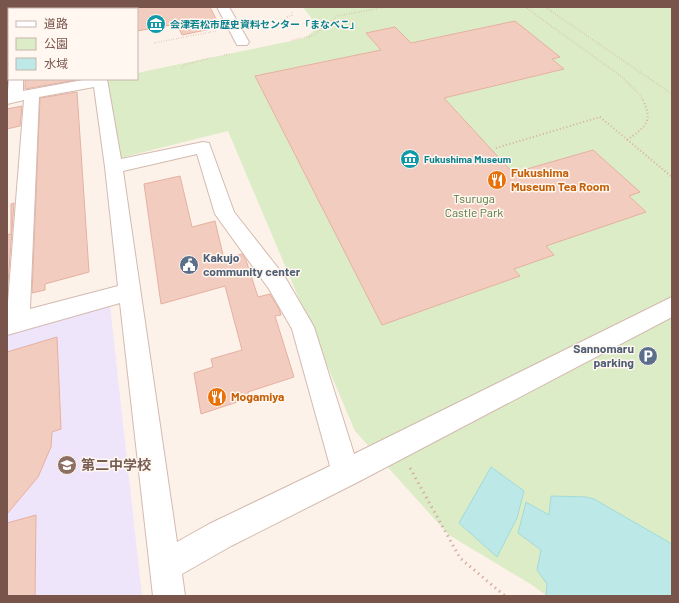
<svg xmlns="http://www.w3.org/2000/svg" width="679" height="603" viewBox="0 0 679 603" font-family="Barlow,'Noto Sans JP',sans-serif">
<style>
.education{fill:#efe5fa}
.green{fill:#dbecc6}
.water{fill:#bce8e7;stroke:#a2dada}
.building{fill:#f3ccc0;stroke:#e6b0a0}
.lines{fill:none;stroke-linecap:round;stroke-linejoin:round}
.minor-casing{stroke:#d3bab0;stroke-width:2}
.path-far2{stroke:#d9afa2;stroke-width:1.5;stroke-dasharray:0.5 2;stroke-linecap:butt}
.path-far1{stroke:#d9afa2;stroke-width:2;stroke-dasharray:1 2.5;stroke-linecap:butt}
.path{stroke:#d9afa2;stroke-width:3;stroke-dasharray:1.5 4;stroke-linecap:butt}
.minor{fill:#fff;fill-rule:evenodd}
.labels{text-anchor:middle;stroke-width:3;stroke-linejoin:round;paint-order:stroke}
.far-culture-label{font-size:10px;font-weight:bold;fill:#0d838f;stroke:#fff7f0;text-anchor:start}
.food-label{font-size:12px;font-weight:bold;fill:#c56008;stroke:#fff7f0;text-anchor:start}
.park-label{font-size:12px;fill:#597940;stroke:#fff7f0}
.service-label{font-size:12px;font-weight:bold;fill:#4e5e75;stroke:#fff7f0;text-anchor:start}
.near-education-label{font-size:14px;font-weight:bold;fill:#785e54;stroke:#fff7f0;text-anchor:start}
</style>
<rect width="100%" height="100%" fill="#fdf2e9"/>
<!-- education -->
<polygon class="education" points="110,305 142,596 7,596 7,334"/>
<!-- green -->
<polygon class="green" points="303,7 672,7 672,596 547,596 532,585 449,535 355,431 228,131 116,159 103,80 137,79 137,73 305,38 318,27"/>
<!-- water -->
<g class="water">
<polygon points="491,467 524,491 517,518 497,557 459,523"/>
<polygon points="551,496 586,497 594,499 672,544 672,596 546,596 547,584 537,570 541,550 518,533 526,502 549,515"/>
</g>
<!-- building -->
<g class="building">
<polygon points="137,7 210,7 220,27 182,35 177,24 137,31"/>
<polygon points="515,21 560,57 552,59 564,69 444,98 513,173 593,150 640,192 629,196 646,212 546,246 554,255 514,269 520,276 382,325 255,76 381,50 366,33 395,27 411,43"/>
<polygon points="25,79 76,79 76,80 25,89"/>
<polygon points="77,92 89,272 45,284 45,290 32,293 40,98"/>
<polygon points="22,106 20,126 7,129 7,109"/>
<polygon points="180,176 192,227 215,221 224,259 242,254 246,260 258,297 270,294 279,309 281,315 275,316 294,377 248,392 249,398 201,414 194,373 213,367 211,359 242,350 225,286 161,304 144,184"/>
<polygon points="14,203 7,296 7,235 11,234 11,204"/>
<polygon points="57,337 61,429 52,432 51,447 38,477 7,514 7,352"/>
<polygon points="36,515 35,596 7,596 7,523"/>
</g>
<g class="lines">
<!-- minor casing -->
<g class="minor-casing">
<g id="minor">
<rect x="15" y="7" width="12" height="2"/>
<rect x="86" y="7" width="12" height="2"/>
<polygon points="217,7 229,7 249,42 247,45 237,45"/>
<path d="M 9,79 L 23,79 L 23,91 L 88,79 L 107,79 L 121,159 L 203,142 L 209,143 L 234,212 L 285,277 L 314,327 L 354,454 L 672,297 L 672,317 L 356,483 L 231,546 L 182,574 L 185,596 L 153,596 L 120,303 L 7,335 L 7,315 L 24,100 L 7,104 ZM 94,87 L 105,167 L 118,286 L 30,309 L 39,97 ZM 197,154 L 215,214 L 269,289 L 292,329 L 330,466 L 209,524 L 177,542 L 123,171 Z"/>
</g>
</g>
<!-- path-far2 -->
<g class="path-far2">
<polyline points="525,7 622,77 640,95 643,101"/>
<polyline points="545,7 672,94"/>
<polyline points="287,17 292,15 292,11"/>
<polyline points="254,24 265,22"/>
<polyline points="292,40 313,36 337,16 386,7"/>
<polyline points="154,43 216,31"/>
<polyline points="224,55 231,54"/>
<polyline points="182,68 184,65 210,58"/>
</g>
<!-- path-far1 -->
<g class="path-far1">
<path d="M 627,140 C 644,128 654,122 643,100"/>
<polyline points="496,148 600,117 672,177"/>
</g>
<!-- path -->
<polyline class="path" points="410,468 460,558 505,596"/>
<!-- minor -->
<use href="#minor" class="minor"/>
</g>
<!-- icons -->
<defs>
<g id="museum-disc" transform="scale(1)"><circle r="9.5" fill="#0f9aa8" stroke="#fff7f0"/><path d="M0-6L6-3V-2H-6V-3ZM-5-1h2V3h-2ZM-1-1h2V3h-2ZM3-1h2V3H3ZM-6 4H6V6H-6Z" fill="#fff"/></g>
<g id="restaurant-disc" transform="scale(1)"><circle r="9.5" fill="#e8710a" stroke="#fff7f0"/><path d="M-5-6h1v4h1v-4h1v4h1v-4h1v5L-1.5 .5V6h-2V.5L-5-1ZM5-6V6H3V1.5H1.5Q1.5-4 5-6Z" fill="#fff"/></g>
<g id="civic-disc" transform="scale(1)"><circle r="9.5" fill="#5c6f8a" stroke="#fff7f0"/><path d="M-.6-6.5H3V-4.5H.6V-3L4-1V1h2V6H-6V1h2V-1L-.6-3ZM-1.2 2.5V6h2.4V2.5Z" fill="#fff"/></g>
<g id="parking-disc" transform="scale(1)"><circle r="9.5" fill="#5c6f8a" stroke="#fff7f0"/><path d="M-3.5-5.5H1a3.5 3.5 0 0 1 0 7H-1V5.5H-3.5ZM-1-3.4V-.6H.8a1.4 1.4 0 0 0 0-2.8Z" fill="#fff"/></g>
<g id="school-disc" transform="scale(1)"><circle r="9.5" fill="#8d6e63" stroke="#fff7f0"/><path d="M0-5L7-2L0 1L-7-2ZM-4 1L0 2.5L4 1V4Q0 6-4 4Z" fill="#fff"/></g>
</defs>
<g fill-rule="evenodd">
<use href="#museum-disc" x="156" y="24"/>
<use href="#museum-disc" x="410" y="159"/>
<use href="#restaurant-disc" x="497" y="180"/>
<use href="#civic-disc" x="189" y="265"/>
<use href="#parking-disc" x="648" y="356"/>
<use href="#restaurant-disc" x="217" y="397"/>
<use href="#school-disc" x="67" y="465"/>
</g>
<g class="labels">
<!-- far-culture labels -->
<g class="far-culture-label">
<text x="170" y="28">会津若松市歴史資料センター「まなべこ」</text>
<text x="424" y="163">Fukushima Museum</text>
</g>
<!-- food labels -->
<g class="food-label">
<text x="511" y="177">Fukushima<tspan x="511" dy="14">Museum Tea Room</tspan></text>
<text x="231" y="401">Mogamiya</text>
</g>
<!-- park labels -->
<g class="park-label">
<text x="474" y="203">Tsuruga<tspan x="474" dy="14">Castle Park</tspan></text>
</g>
<!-- service labels -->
<g class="service-label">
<text x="203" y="262">Kakujo<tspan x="203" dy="14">community center</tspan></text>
<text x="634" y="353" text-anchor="end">Sannomaru<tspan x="634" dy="14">parking</tspan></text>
</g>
<!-- near-education labels -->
<g class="near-education-label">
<text x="81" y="470">第二中学校</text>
</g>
</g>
<!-- border -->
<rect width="679" height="603" fill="none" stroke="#79544b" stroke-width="16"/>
<!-- legend -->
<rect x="8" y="8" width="130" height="72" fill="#fff7f0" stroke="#c9b6ae"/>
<rect x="16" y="21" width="20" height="6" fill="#ffffff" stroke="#c9b6ae"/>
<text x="44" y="28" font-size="12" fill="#79544b">道路</text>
<rect x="16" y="38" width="20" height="12" fill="#dbecc6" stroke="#c9b6ae"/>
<text x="44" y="48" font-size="12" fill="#79544b">公園</text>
<rect x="16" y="58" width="20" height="12" fill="#bce8e7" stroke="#c9b6ae"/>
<text x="44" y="68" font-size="12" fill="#79544b">水域</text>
</svg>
